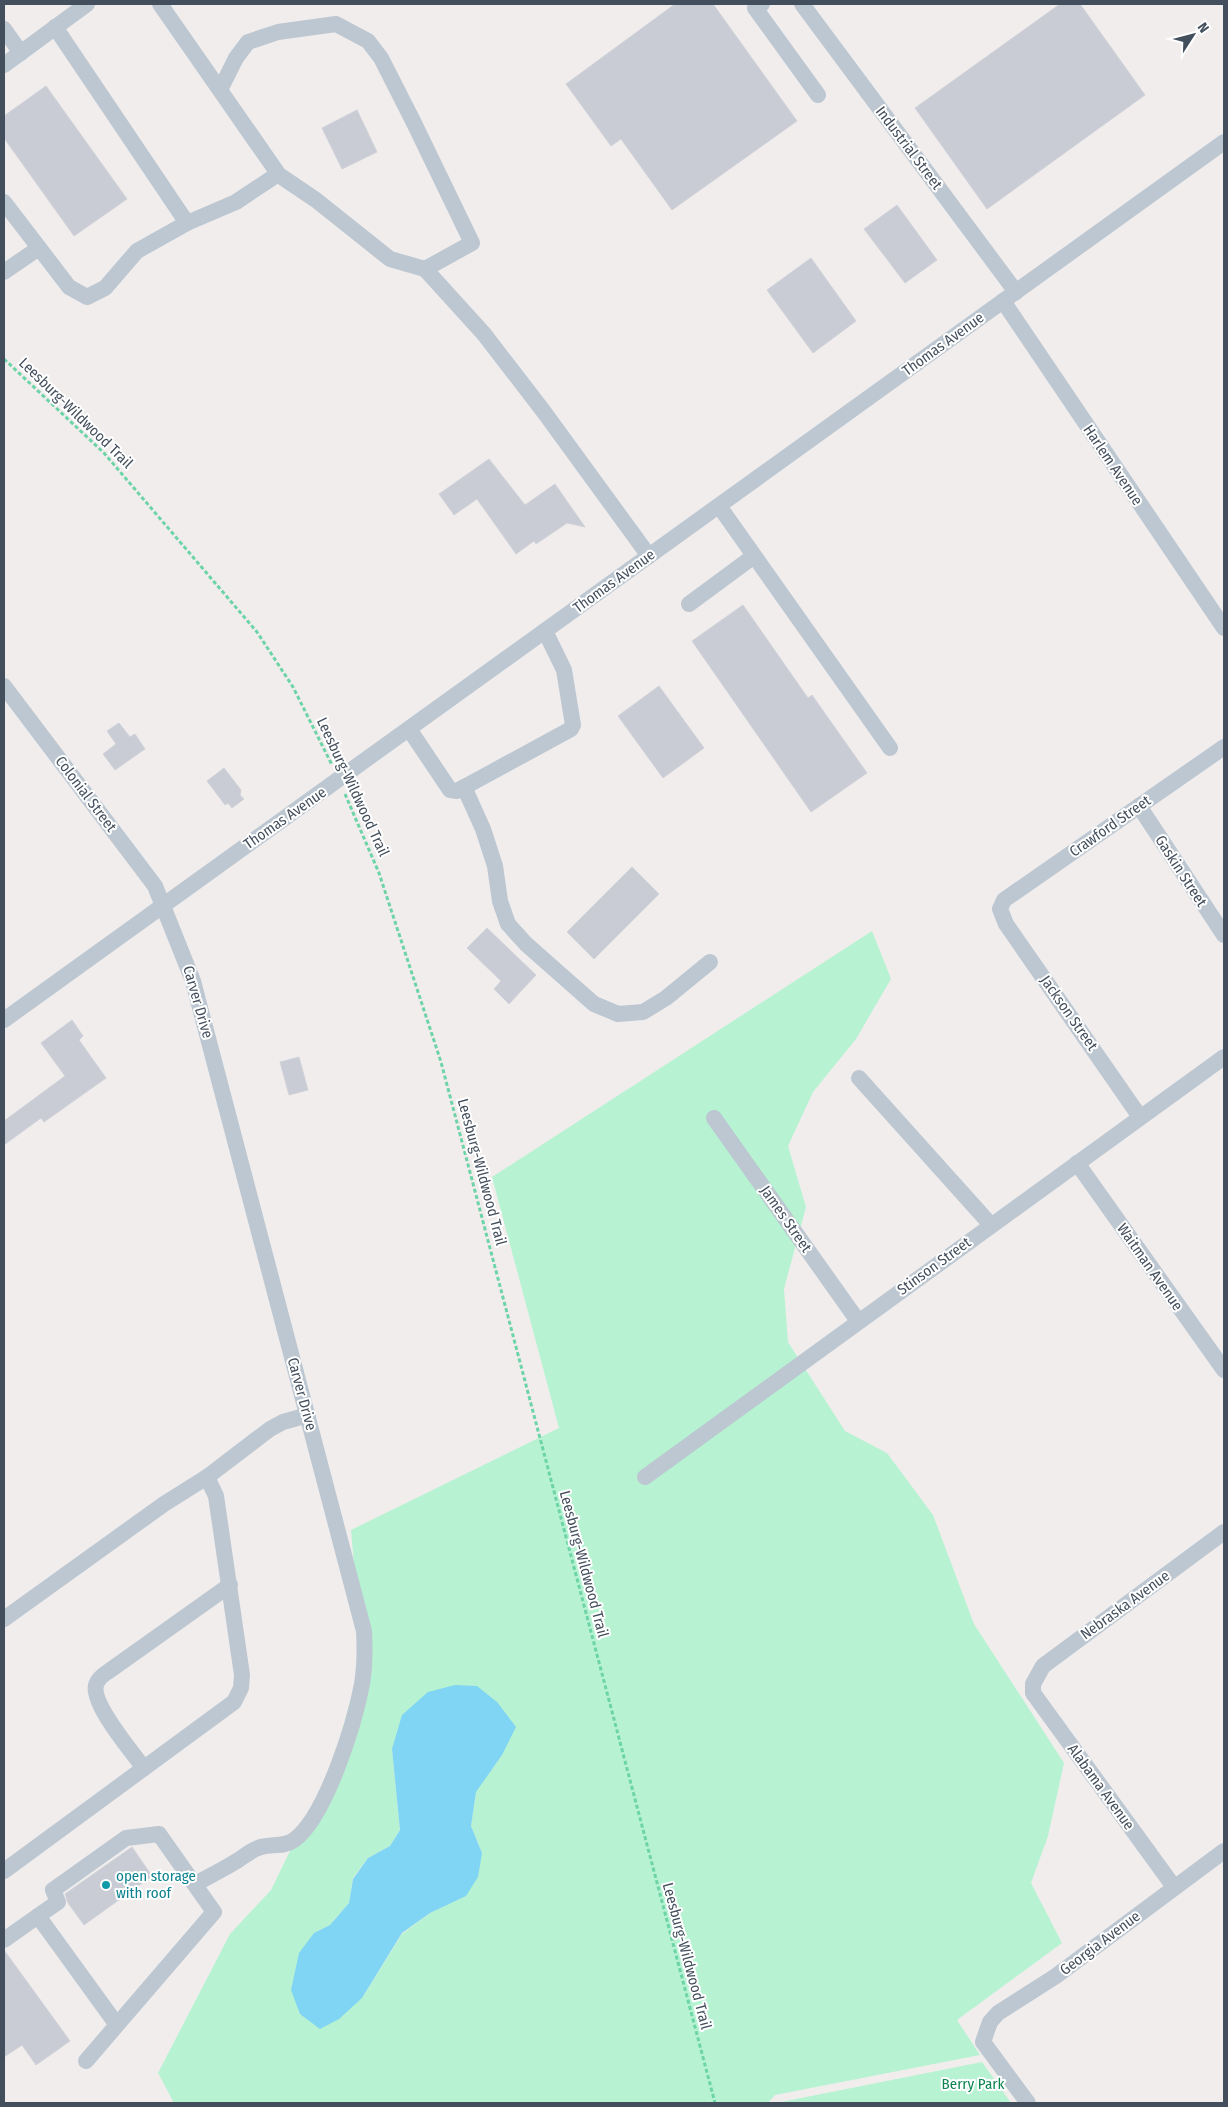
<svg xmlns="http://www.w3.org/2000/svg" width="1228" height="2107" viewBox="0 0 1228 2107" font-family="'Fira Sans Condensed',sans-serif">
<style>
.green{fill:#b7f3d2;fill-rule:evenodd}
.water{fill:#80d4f4}
.building{fill:#c9ccd4;stroke:#d1d3da}
.lines{fill:none;stroke-linecap:round;stroke-linejoin:round}
.path{stroke:#6cd4a7;stroke-width:3;stroke-dasharray:4 2.5;stroke-linecap:butt}
.minor{stroke:#bcc7d1;stroke-width:16}
.culture-dot{fill:#0f9aa8;stroke:#fff;stroke-width:2}
.labels{text-anchor:middle;stroke-width:4;stroke-linejoin:round;paint-order:stroke}
.street-label{font-size:15px;fill:#444f5d;stroke:#fff}
.culture-label{font-size:15px;fill:#0d838f;stroke:#fff;text-anchor:start}
.park-label{font-size:15px;fill:#0e8451;stroke:#fff}
</style>
<rect width="100%" height="100%" fill="#f1eded"/>
<!-- green -->
<g class="green">
<path d="M 872,931 L 891,979 L 856,1039 L 813,1092 L 788,1146 L 806,1207 L 784,1289 L 788,1342 L 845,1431 L 887,1453 L 933,1515 L 974,1624 L 1064,1763 L 1048,1836 L 1031,1883 L 1062,1943 L 957,2020 L 980,2055 L 775,2095 L 768,2103 L 174,2103 L 158,2073 L 230,1934 L 271,1890 L 334,1761 L 362,1657 L 351,1530 L 559,1428 L 492,1177 ZM 392,1749 L 502,1755 L 476,1791 L 471,1826 L 482,1853 L 465,1896 L 430,1913 L 402,1934 L 362,1998 L 314,1933 L 330,1925 L 349,1903 L 353,1878 L 368,1858 L 390,1846 L 400,1830 Z"/>
<polygon points="982,2062 1011,2103 776,2103"/>
</g>
<!-- water -->
<polygon class="water" points="455,1685 477,1686 497,1702 516,1727 502,1755 476,1792 471,1826 482,1853 478,1877 466,1896 430,1913 402,1933 362,1998 339,2019 320,2029 300,2014 291,1990 299,1953 314,1933 330,1925 349,1903 353,1879 368,1858 390,1846 400,1830 392,1749 402,1715 428,1692"/>
<!-- building -->
<g class="building">
<polygon points="675,4 713,4 797,121 672,210 621,139 611,146 566,84"/>
<polygon points="1060,4 1080,4 1145,95 987,209 915,108"/>
<polygon points="46,86 127,199 74,236 4,138 4,116"/>
<polygon points="357,110 377,152 342,169 322,128"/>
<polygon points="897,205 937,260 905,283 864,229"/>
<polygon points="811,258 856,321 813,353 767,290"/>
<polygon points="489,459 525,505 555,484 585,527 567,523 536,544 534,541 516,554 477,499 454,515 439,494"/>
<polygon points="743,605 808,698 812,695 867,773 811,812 692,641"/>
<polygon points="659,686 704,748 663,778 618,716"/>
<polygon points="119,723 130,737 135,734 145,749 115,770 103,754 116,744 107,731"/>
<polygon points="224,768 241,790 240,795 244,799 232,808 228,803 225,805 207,781"/>
<polygon points="632,867 659,894 594,959 567,932"/>
<polygon points="487,928 536,975 509,1004 494,989 501,981 467,948"/>
<polygon points="72,1020 83,1036 79,1040 106,1078 44,1122 41,1118 4,1145 4,1121 65,1076 41,1043"/>
<polygon points="299,1057 308,1090 289,1095 280,1062"/>
<polygon points="132,1847 152,1876 84,1925 68,1903 65,1894"/>
<polygon points="4,1950 70,2041 36,2065 22,2045 4,2057"/>
</g>
<g class="lines">
<!-- path -->
<g class="path">
<polyline points="4,359 104,453 257,632 293,687 332,765"/>
<polyline points="345,794 379,873 441,1062 715,2103"/>
</g>
<!-- minor -->
<g class="minor">
<polyline points="160,4 279,175 316,200 390,259 425,269 472,243 414,123 381,58 368,41 336,24 278,32 248,42 236,58 220,90"/>
<polyline points="762,4 755,8 818,95"/>
<polyline points="802,4 1016,292"/>
<polyline points="55,27 187,223 236,202 278,174"/>
<polyline points="4,29 21,53"/>
<polyline points="4,65 87,4"/>
<polyline points="4,202 69,287 87,297 105,288 137,251 187,223"/>
<polyline points="425,269 484,334 544,412 649,556"/>
<polyline points="4,272 39,248"/>
<polyline points="1003,301 1224,628"/>
<polyline points="719,506 890,748"/>
<polyline points="689,604 754,556"/>
<path d="M 4,686 L 155,886 L 193,981 L 364,1631 C 365,1649 365,1666 362,1684 C 355,1722 326,1817 294,1840 C 283,1848 270,1843 258,1848 C 250,1851 242,1858 235,1862 C 222,1870 208,1877 195,1884"/>
<polyline points="409,729 450,790 457,791 571,729 573,725 564,670 545,631"/>
<polyline points="464,787 483,829 495,866 500,901 508,924 526,944 594,1004 618,1014 643,1012 666,998 710,962"/>
<polyline points="1139,806 1224,935"/>
<polyline points="4,1020 1224,142"/>
<polyline points="859,1078 991,1225"/>
<polyline points="1140,1117 1006,924 1000,909 1004,900 1224,747"/>
<polyline points="714,1118 858,1321"/>
<polyline points="1077,1163 1224,1370"/>
<polyline points="645,1477 1224,1057"/>
<polyline points="4,1619 164,1504 207,1477 270,1429 283,1422 308,1415"/>
<path d="M 144,1768 C 132,1752 91,1704 96,1685 C 98,1678 104,1674 109,1671 L 230,1585"/>
<polyline points="4,1871 234,1702 241,1688 242,1675 216,1496 207,1477"/>
<polyline points="1174,1887 1033,1693 1033,1684 1043,1666 1224,1532"/>
<polyline points="4,1940 38,1916"/>
<polyline points="86,2061 214,1912 159,1834 126,1838 53,1890 58,1902 38,1916 117,2025"/>
<polyline points="1028,2103 983,2042 990,2022 998,2013 1056,1976 1224,1851"/>
</g>
</g>
<!-- markers -->
<circle class="culture-dot" cx="106" cy="1885" r="5"/>
<g class="labels">
<!-- street labels -->
<g class="street-label">
<text transform="translate(909 148) rotate(53)" y="5">Industrial Street</text>
<text transform="translate(943 344) rotate(-36)" y="5">Thomas Avenue</text>
<text transform="translate(76 413) rotate(44)" y="5">Leesburg-Wildwood Trail</text>
<text transform="translate(1113 465) rotate(56)" y="5">Harlem Avenue</text>
<text transform="translate(614 581) rotate(-36)" y="5">Thomas Avenue</text>
<text transform="translate(353 787) rotate(65)" y="5">Leesburg-Wildwood Trail</text>
<text transform="translate(86 794) rotate(53)" y="5">Colonial Street</text>
<text transform="translate(285 818) rotate(-35)" y="5">Thomas Avenue</text>
<text transform="translate(1110 826) rotate(-35)" y="5">Crawford Street</text>
<text transform="translate(1181 871) rotate(57)" y="5">Gaskin Street</text>
<text transform="translate(198 1002) rotate(74)" y="5">Carver Drive</text>
<text transform="translate(1069 1013) rotate(55)" y="5">Jackson Street</text>
<text transform="translate(482 1172) rotate(75)" y="5">Leesburg-Wildwood Trail</text>
<text transform="translate(786 1219) rotate(55)" y="5">James Street</text>
<text transform="translate(934 1266) rotate(-36)" y="5">Stinson Street</text>
<text transform="translate(1150 1267) rotate(55)" y="5">Waitman Avenue</text>
<text transform="translate(302 1394) rotate(75)" y="5">Carver Drive</text>
<text transform="translate(584 1564) rotate(75)" y="5">Leesburg-Wildwood Trail</text>
<text transform="translate(1125 1605) rotate(-36)" y="5">Nebraska Avenue</text>
<text transform="translate(1101 1787) rotate(54)" y="5">Alabama Avenue</text>
<text transform="translate(1100 1943) rotate(-37)" y="5">Georgia Avenue</text>
<text transform="translate(687 1956) rotate(75)" y="5">Leesburg-Wildwood Trail</text>
</g>
<!-- culture labels -->
<g class="culture-label">
<text x="116" y="1881">open storage<tspan x="116" dy="17">with roof</tspan></text>
</g>
<!-- park labels -->
<g class="park-label">
<text x="973" y="2089">Berry Park</text>
</g>
</g>
<!-- border -->
<rect width="1228" height="2107" fill="none" stroke="#444f5d" stroke-width="10"/>
<!-- north arrow -->
<g transform="translate(1193 35) rotate(54)" stroke="#ffffff" stroke-width="4" paint-order="stroke">
<path d="M0-4L9 19L0 12L-9 19Z" fill="#444f5d"/>
<text y="-8" font-size="14" font-weight="bold" text-anchor="middle" fill="#444f5d">N</text>
</g>
</svg>
